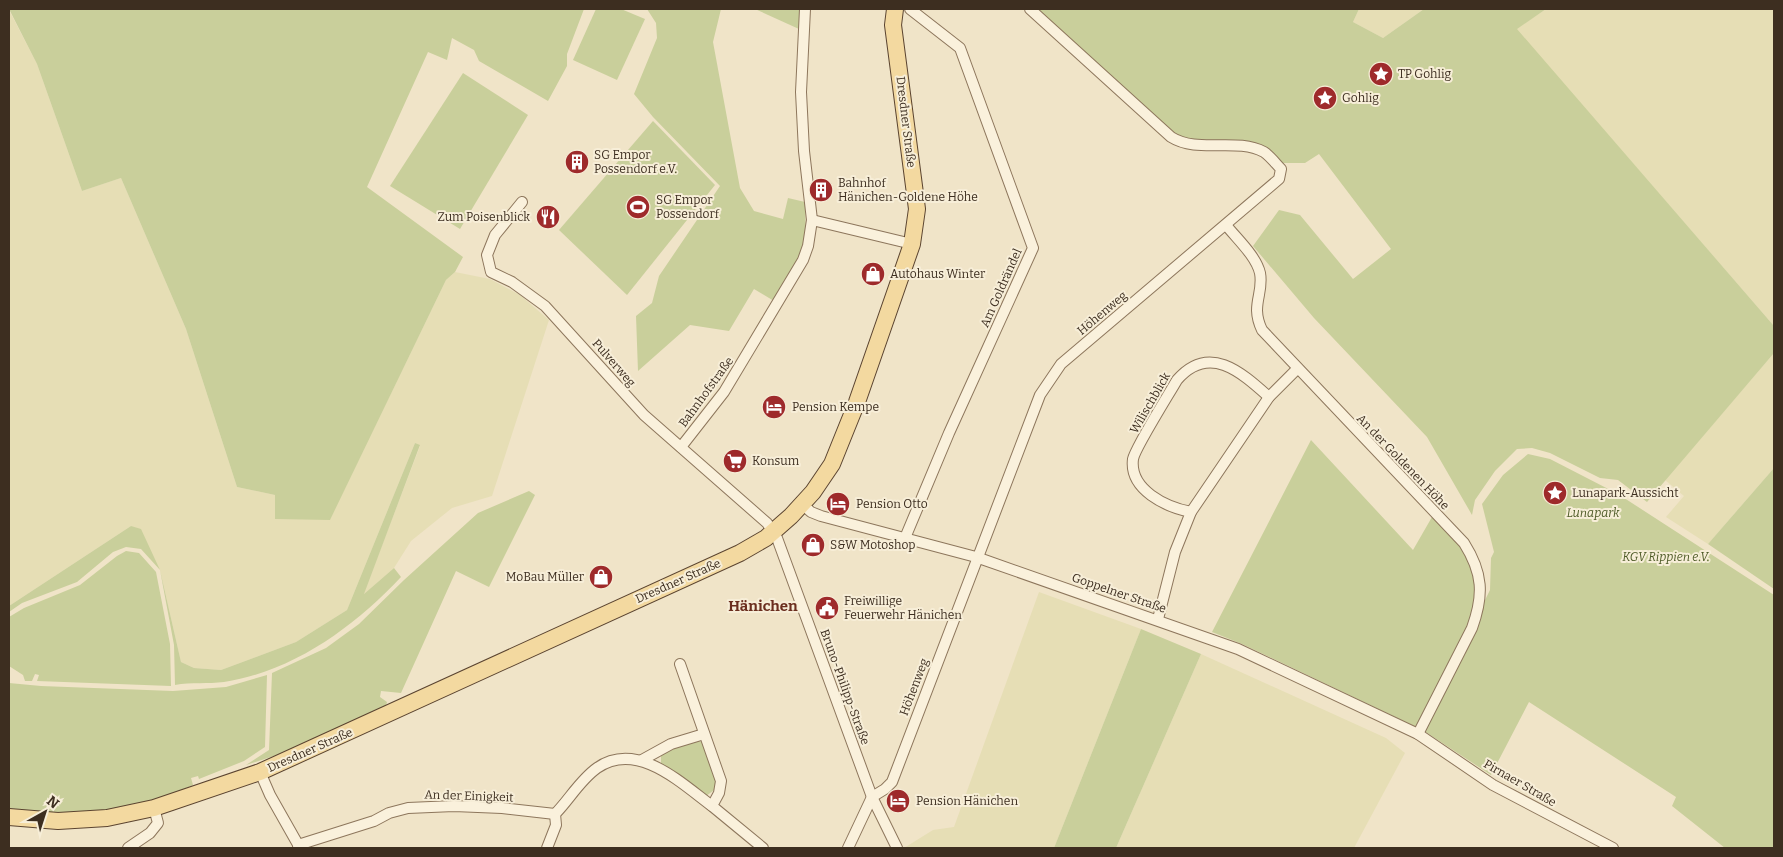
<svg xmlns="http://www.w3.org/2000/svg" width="1783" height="857" viewBox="0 0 1783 857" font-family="Bitter,serif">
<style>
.farmland{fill:#e6deb5}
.green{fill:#c9cf9b}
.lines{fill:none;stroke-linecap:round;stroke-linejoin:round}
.minor-casing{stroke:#8d765c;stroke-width:12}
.primary-casing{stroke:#5b4430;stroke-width:18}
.minor{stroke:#faf1dc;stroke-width:10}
.primary{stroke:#f3d9a0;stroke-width:16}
.labels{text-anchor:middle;stroke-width:4;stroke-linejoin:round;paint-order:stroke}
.poi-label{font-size:12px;fill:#3d2e20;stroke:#f7eed8;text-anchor:start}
.street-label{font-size:12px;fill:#3d2e20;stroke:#f7eed8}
.park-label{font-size:12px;font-style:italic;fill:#4d5a26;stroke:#f7eed8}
.quarter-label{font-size:15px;font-weight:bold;fill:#6b2e1e;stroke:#f7eed8}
</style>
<rect width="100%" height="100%" fill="#f0e4c8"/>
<!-- farmland -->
<g class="farmland">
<polygon points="1359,9 1424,9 1383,38 1353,22"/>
<polygon points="1546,9 1774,9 1774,326 1516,29"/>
<polygon points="9,10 37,64 82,191 121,178 186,329 237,487 275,495 330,519 446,280 455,272 490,279 520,295 549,320 492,496 452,508 411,541 394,568 363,595 420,446 415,443 347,610 296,642 221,670 194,668 181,662 160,570 131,526 9,606"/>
<polygon points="1774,353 1774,468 1708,544 1666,517 1684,496 1665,480"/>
<polygon points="1039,592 1141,629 1054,848 904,848 933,830 954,827"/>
<polygon points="1201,654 1386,738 1405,753 1354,848 1116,848"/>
</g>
<!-- green -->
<g class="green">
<polygon points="9,9 584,9 567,54 567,66 548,101 479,61 474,50 452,38 447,60 428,52 367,187 463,257 455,272 446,280 330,520 275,519 275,495 237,487 186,329 121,178 82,191 37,64"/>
<polygon points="596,9 621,9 645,19 617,80 573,60"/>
<polygon points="647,9 721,9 713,42 740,188 754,211 783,219 788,198 805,202 806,237 800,256 774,301 754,289 729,331 690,325 638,371 636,316 652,303 659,276 720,186 653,117 634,94 657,38 656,23"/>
<polygon points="755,9 800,9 799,29"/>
<polygon points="1033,9 1359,9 1353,22 1383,38 1424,9 1546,9 1517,29 1774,326 1774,353 1647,502 1618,480 1600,478 1550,453 1532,448 1517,449 1495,471 1475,500 1472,515 1427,437 1314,318 1253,246 1279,210 1300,215 1353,279 1391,249 1319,154 1305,163 1281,163 1267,151 1183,141 1173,136"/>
<polygon points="463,73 528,115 460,229 390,186"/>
<polygon points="653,121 715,185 627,295 559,230"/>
<polygon points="1311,440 1413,550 1432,517 1460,545 1471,563 1476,578 1474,612 1416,727 1242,644 1212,632"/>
<path d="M 415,443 L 420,445 L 364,594 L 394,568 L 401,577 C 354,627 294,671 224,682 C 208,684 191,682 175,685 L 174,645 L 160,570 L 141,549 L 126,547 L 113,552 L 77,582 L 22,603 L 9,612 L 9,606 L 131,526 L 141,529 L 160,570 L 181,662 L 194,668 L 221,670 L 296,642 L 347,610 Z"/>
<polygon points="1528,454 1550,459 1618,494 1774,595 1774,848 1725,848 1672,806 1676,797 1529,702 1491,775 1421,729 1490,590 1491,558 1494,552 1482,504 1503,475"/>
<polygon points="1774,468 1774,589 1708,544"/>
<polygon points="529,491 535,495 489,587 456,571 401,693 381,691 380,697 387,702 385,709 277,755 246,765 269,750 272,673 326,648 359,624 404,580 478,513"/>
<polygon points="126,551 139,553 156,572 170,644 171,686 37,681 39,675 35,674 32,681 25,681 23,675 9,666 9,617 24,608 80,585 117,556"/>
<polygon points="1141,629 1201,654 1116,848 1054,848"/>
<path d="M 267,675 L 265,747 L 244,761 L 199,779 L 198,776 L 191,778 L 193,785 C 158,802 118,813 78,814 C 55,815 32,811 9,810 L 9,683 L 41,686 L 173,691 L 226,687 Z"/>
<polygon points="694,740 702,742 716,777 717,788 706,796 661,764 661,755 668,749"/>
</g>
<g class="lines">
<!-- minor casing -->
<g class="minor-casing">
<g id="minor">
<polyline points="522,202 495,235 487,255 491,272 512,282 545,306 644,415 767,523 777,538 872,797 897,848"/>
<polyline points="812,220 912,244"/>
<path d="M 1226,225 C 1237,239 1256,256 1260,273 C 1264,294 1250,305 1262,330 L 1464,543 C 1483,573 1484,595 1472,628 L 1418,734"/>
<polyline points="681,447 724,392 803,260 808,246 812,220 804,151 801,92 805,9"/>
<polyline points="802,504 811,512 821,516 976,557 1238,649 1418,734 1493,785 1613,848"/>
<path d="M 1191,512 C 1166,507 1129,490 1133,459 C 1135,448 1169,394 1177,380 C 1209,343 1241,372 1269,397"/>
<polyline points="905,538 949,433 1033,248 960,48 910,9"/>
<polyline points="1158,619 1175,552 1191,512 1269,397 1297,369"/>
<polyline points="680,664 721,781 719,793 712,806 763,848"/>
<polyline points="642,760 671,744 704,734"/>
<polyline points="260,772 270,795 300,848"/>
<path d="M 555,814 C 569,800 580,780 597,768 C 637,740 681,783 712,806"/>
<polyline points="298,845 374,821 389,813 408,808 454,806 502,808 555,814"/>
<polyline points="128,848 150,833 158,823 154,808"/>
<polyline points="547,848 556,825 555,814"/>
<path d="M 848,848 L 872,797 L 885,789 L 892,782 L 1040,395 L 1061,364 L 1279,179 L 1281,169 C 1276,164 1270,156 1264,152 C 1236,137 1198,154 1171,137 L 1030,9"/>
</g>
</g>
<!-- primary casing -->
<g class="primary-casing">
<polyline id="primary" points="9,817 58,821 107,818 154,808 260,772 740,553 766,538 791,516 813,492 832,464 857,402 912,244 917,209 893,25 895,9"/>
</g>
<!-- minor -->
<use href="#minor" class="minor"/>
<!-- primary -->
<use href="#primary" class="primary"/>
</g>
<!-- icons -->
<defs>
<g id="sight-disc" transform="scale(1.25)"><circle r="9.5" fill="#9e2a2b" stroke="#f7eed8"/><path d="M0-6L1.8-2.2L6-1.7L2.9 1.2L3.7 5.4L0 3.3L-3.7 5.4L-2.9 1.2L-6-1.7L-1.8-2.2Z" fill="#fff"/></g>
<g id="building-disc" transform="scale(1.25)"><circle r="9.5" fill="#9e2a2b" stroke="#f7eed8"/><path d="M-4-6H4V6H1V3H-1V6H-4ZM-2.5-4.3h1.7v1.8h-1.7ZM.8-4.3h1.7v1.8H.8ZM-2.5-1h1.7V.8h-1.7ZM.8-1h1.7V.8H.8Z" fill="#fff"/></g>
<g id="stadium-disc" transform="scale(1.25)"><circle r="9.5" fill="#9e2a2b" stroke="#f7eed8"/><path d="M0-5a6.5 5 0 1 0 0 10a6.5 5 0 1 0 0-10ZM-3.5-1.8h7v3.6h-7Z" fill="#fff"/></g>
<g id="restaurant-disc" transform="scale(1.25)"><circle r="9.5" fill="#9e2a2b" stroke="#f7eed8"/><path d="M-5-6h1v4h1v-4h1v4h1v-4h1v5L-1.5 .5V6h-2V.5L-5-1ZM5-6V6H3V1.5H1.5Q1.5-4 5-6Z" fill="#fff"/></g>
<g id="shop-disc" transform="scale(1.25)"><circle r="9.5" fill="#9e2a2b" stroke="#f7eed8"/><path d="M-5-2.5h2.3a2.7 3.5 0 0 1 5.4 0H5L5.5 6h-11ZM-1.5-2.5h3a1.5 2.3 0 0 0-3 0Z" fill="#fff"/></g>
<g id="hotel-disc" transform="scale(1.25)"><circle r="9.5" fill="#9e2a2b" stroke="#f7eed8"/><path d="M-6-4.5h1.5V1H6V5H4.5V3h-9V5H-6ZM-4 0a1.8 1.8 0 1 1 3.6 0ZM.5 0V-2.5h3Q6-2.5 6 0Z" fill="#fff"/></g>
<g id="supermarket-disc" transform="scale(1.25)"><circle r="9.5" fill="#9e2a2b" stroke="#f7eed8"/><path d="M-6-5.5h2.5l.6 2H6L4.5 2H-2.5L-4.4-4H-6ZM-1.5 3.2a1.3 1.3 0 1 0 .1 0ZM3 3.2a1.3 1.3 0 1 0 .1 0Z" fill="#fff"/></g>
<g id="civic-disc" transform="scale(1.25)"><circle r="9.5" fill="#9e2a2b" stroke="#f7eed8"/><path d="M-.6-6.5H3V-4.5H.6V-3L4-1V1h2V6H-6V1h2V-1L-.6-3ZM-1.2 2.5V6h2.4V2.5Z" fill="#fff"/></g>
</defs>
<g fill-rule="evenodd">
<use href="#sight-disc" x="1381" y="74"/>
<use href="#sight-disc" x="1325" y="98"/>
<use href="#building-disc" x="577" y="162"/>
<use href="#building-disc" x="821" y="190"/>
<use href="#stadium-disc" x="638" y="207"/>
<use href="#restaurant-disc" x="548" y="217"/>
<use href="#shop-disc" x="873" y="274"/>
<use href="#hotel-disc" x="774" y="407"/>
<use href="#supermarket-disc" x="735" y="461"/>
<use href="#sight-disc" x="1555" y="493"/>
<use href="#hotel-disc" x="838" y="504"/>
<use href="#shop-disc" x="813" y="545"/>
<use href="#shop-disc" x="601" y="577"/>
<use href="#civic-disc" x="827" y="608"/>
<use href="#hotel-disc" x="898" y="801"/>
</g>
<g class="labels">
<!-- poi labels -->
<g class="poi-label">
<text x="1398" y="78">TP Gohlig</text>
<text x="1342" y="102">Gohlig</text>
<text x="594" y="159">SG Empor<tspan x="594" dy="14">Possendorf e.V.</tspan></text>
<text x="838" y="187">Bahnhof<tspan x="838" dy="14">Hänichen-Goldene Höhe</tspan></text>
<text x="656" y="204">SG Empor<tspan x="656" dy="14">Possendorf</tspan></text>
<text x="530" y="221" text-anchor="end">Zum Poisenblick</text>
<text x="890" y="278">Autohaus Winter</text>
<text x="792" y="411">Pension Kempe</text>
<text x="752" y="465">Konsum</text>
<text x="1572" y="497">Lunapark-Aussicht</text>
<text x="856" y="508">Pension Otto</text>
<text x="830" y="549">S&amp;W Motoshop</text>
<text x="584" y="581" text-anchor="end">MoBau Müller</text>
<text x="844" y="605">Freiwillige<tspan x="844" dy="14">Feuerwehr Hänichen</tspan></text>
<text x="916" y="805">Pension Hänichen</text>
</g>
<!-- street labels -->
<g class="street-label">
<text transform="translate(906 122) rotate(83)" y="4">Dresdner Straße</text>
<text transform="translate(1001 288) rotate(-66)" y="4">Am Goldrändel</text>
<text transform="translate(1102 313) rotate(-40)" y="4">Höhenweg</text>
<text transform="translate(614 363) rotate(49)" y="4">Pulverweg</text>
<text transform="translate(706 392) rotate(-54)" y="4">Bahnhofstraße</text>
<text transform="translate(1150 403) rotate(-60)" y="4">Wilischblick</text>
<text transform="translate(1403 462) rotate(46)" y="4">An der Goldenen Höhe</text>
<text transform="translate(678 581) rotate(-24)" y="4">Dresdner Straße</text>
<text transform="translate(1119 593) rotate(19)" y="4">Goppelner Straße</text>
<text transform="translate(845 687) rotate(70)" y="4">Bruno-Philipp-Straße</text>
<text transform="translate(914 687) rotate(-69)" y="4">Höhenweg</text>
<text transform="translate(310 750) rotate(-24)" y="4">Dresdner Straße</text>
<text transform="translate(1520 783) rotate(30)" y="4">Pirnaer Straße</text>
<text transform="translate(469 796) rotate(2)" y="4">An der Einigkeit</text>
</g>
<!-- park labels -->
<g class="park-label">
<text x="1593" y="517">Lunapark</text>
<text x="1666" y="561">KGV Rippien e.V.</text>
</g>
<!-- quarter labels -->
<g class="quarter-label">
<text x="763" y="611">Hänichen</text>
</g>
</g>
<!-- border -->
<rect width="1783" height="857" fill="none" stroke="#3d2e20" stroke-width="20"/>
<!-- north arrow -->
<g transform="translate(45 812) rotate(39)" stroke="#f7eed8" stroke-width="4" paint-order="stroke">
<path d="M0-4L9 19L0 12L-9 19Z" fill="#3d2e20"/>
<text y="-8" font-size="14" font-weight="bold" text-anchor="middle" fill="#3d2e20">N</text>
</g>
</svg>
